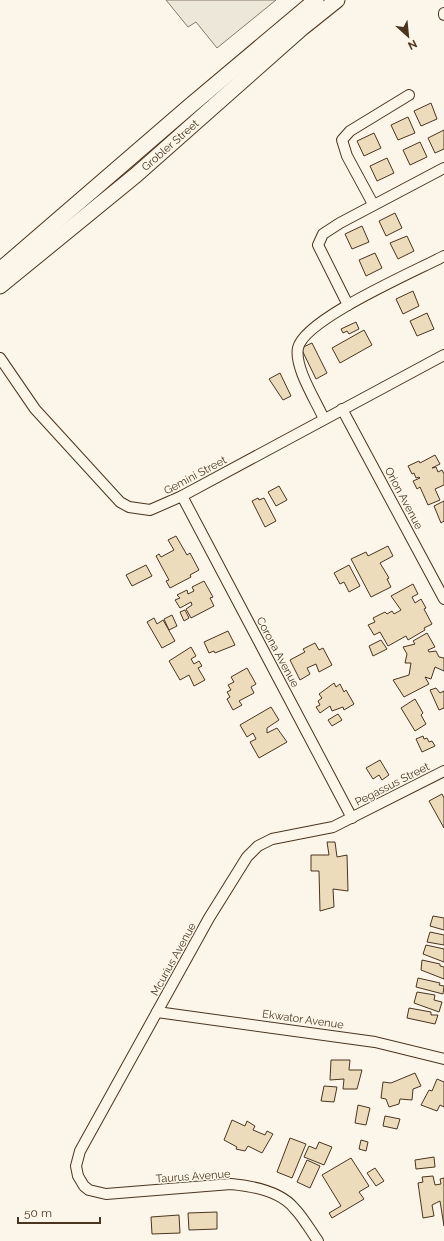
<svg xmlns="http://www.w3.org/2000/svg" width="444" height="1241" viewBox="0 0 444 1241" font-family="Raleway,sans-serif">
<style>
.parking{fill:#ede7d9;stroke:#887966}
.building{fill:#ecdcbc;stroke:#4a3520}
.lines{fill:none;stroke-linecap:round;stroke-linejoin:round}
.minor-casing{stroke:#4a3520;stroke-width:12}
.primary-casing{stroke:#4a3520;stroke-width:17}
.minor{stroke:#fbf6e9;stroke-width:10}
.primary{stroke:#fbf6e9;stroke-width:15}
.labels{text-anchor:middle;stroke-width:3;stroke-linejoin:round;paint-order:stroke}
.street-label{font-size:11px;fill:#4a3520;stroke:#fbf6e9}
</style>
<rect width="100%" height="100%" fill="#fbf6e9"/>
<!-- parking -->
<polygon class="parking" points="166,0 276,0 217,48 196,22 188,27"/>
<!-- building -->
<g class="building">
<polygon points="431,103 437,119 421,126 414,111"/>
<polygon points="408,117 415,133 398,140 391,125"/>
<polygon points="444,130 444,149 435,153 428,138"/>
<polygon points="374,133 381,148 364,156 357,141"/>
<polygon points="420,142 427,157 410,165 403,150"/>
<polygon points="387,158 394,173 377,181 370,166"/>
<polygon points="395,213 402,228 386,236 379,221"/>
<polygon points="362,226 369,242 352,249 345,234"/>
<polygon points="407,236 414,251 398,259 390,243"/>
<polygon points="375,253 382,268 366,276 359,260"/>
<polygon points="413,291 419,306 403,314 396,299"/>
<polygon points="427,313 434,329 417,336 410,321"/>
<polygon points="356,322 359,329 349,334 347,331 343,333 341,329"/>
<polygon points="364,330 372,345 340,363 332,348"/>
<polygon points="312,343 327,373 316,379 301,348"/>
<polygon points="280,373 291,396 283,400 269,379"/>
<polygon points="435,455 440,464 432,468 436,467 438,472 442,470 444,474 444,485 435,489 440,500 428,505 420,487 417,489 413,481 420,478 419,477 416,478 414,473 412,474 408,466 419,461 420,463"/>
<polygon points="279,486 287,500 276,506 268,492"/>
<polygon points="258,498 259,500 264,498 276,521 265,527 252,501"/>
<polygon points="444,501 444,521 441,523 434,506"/>
<polygon points="176,536 187,555 190,553 199,570 190,575 191,577 170,588 166,581 169,580 156,556 159,554 161,557 174,550 168,540"/>
<polygon points="388,546 393,556 380,563 389,578 387,579 391,587 371,597 351,559 366,552 368,556"/>
<polygon points="146,565 152,576 132,586 126,575"/>
<polygon points="349,565 360,586 349,592 344,582 340,584 334,573"/>
<polygon points="204,581 213,597 210,598 214,606 191,618 186,609 192,605 191,602 180,608 175,600 180,598 177,595 187,590 188,594 194,591 192,587"/>
<polygon points="413,584 418,594 412,597 415,603 421,599 426,608 424,609 432,624 424,628 425,630 408,640 406,636 388,646 380,632 374,635 368,625 375,622 373,618 385,612 387,614 392,611 394,614 401,610 391,596"/>
<polygon points="185,610 189,618 184,621 180,612"/>
<polygon points="172,615 177,626 169,630 164,619"/>
<polygon points="154,618 157,624 163,620 175,641 162,648 147,622"/>
<polygon points="228,631 235,645 215,653 214,651 209,653 204,642"/>
<polygon points="427,633 435,647 428,650 429,652 436,651 439,657 444,658 444,671 435,667 431,679 425,677 429,684 404,697 393,680 409,675 411,663 405,663 407,654 403,647 415,644 413,641"/>
<polygon points="381,640 387,649 373,656 369,646"/>
<polygon points="315,643 319,650 323,648 332,665 319,672 316,664 307,668 310,674 300,680 290,660 305,652 303,649"/>
<polygon points="191,647 196,656 191,659 194,664 199,661 202,666 198,668 205,680 194,686 189,675 180,680 169,661"/>
<polygon points="247,668 256,684 251,687 254,693 239,701 242,705 233,710 227,699 230,697 227,692 231,690 228,685 234,682 231,677"/>
<polygon points="334,683 336,687 340,684 344,692 346,690 354,704 344,710 343,707 332,711 330,706 320,713 316,707 320,705 318,701 322,698 319,694"/>
<polygon points="436,688 440,693 444,691 444,708 439,710 430,690"/>
<polygon points="415,699 423,713 421,715 426,724 415,731 401,708"/>
<polygon points="271,707 279,720 267,728 267,733 277,728 287,742 259,758 250,742 256,739 253,733 247,737 240,725"/>
<polygon points="338,714 342,720 332,726 328,720"/>
<polygon points="423,736 424,739 427,738 429,742 432,741 435,746 422,752 416,739"/>
<polygon points="380,760 389,775 382,780 379,775 373,779 366,768"/>
<polygon points="442,794 444,798 444,828 429,801"/>
<polygon points="327,842 335,842 337,857 347,855 348,891 333,889 334,907 320,911 319,871 311,871 311,855 329,855"/>
<polygon points="433,916 444,918 444,930 430,926"/>
<polygon points="430,932 444,935 444,945 427,942"/>
<polygon points="426,945 444,949 444,962 423,954"/>
<polygon points="422,960 440,964 440,966 444,967 444,979 421,970"/>
<polygon points="418,978 440,983 439,985 444,986 443,994 416,987"/>
<polygon points="417,992 435,995 434,1000 442,1002 439,1012 414,1003"/>
<polygon points="409,1008 431,1012 431,1015 438,1015 435,1024 407,1018"/>
<polygon points="331,1060 350,1060 349,1070 362,1070 357,1089 343,1089 344,1079 330,1080"/>
<polygon points="415,1073 421,1086 413,1089 412,1100 400,1099 399,1104 389,1107 386,1099 381,1098 383,1082 391,1083"/>
<polygon points="437,1079 444,1082 444,1107 440,1105 437,1111 421,1105 429,1090 432,1091"/>
<polygon points="324,1086 337,1087 334,1102 321,1101"/>
<polygon points="358,1105 370,1108 366,1125 355,1123"/>
<polygon points="385,1116 400,1119 397,1129 383,1126"/>
<polygon points="232,1120 245,1126 247,1121 255,1126 253,1130 265,1135 267,1131 273,1134 262,1153 248,1146 245,1151 236,1149 237,1147 224,1140"/>
<polygon points="290,1138 306,1144 292,1178 277,1172"/>
<polygon points="361,1140 368,1142 366,1151 359,1149"/>
<polygon points="319,1142 332,1147 324,1165 304,1157 309,1146 316,1149"/>
<polygon points="434,1157 435,1167 416,1169 415,1160"/>
<polygon points="351,1158 369,1186 359,1192 364,1199 332,1218 329,1213 341,1206 322,1175"/>
<polygon points="307,1160 320,1166 310,1188 297,1182"/>
<polygon points="375,1168 384,1181 376,1186 367,1173"/>
<polygon points="433,1176 435,1185 441,1184 440,1179 444,1178 444,1226 440,1201 432,1205 434,1216 423,1218 418,1183 423,1182 422,1177"/>
<polygon points="217,1212 217,1229 189,1230 188,1213"/>
<polygon points="179,1215 180,1233 152,1234 151,1217"/>
</g>
<g class="lines">
<!-- minor casing -->
<g class="minor-casing">
<g id="minor">
<polyline points="444,13 444,15"/>
<polyline points="373,204 347,156 342,140 350,131 409,95"/>
<polyline points="348,305 318,245 323,234 340,223 444,168"/>
<polyline points="0,358 35,409 120,502 129,507 150,510 182,496 444,355"/>
<polyline points="342,409 444,599"/>
<path d="M 324,419 C 316,401 294,367 298,348 C 304,319 416,271 444,256"/>
<polyline points="182,496 352,818"/>
<polyline points="157,1012 375,1042 444,1059"/>
<path d="M 318,1241 C 310,1230 303,1217 294,1208 C 280,1191 252,1186 231,1184 L 106,1194 L 89,1190 L 84,1186 L 78,1176 L 76,1166 L 80,1151 L 209,918 L 247,857 L 258,846 L 272,839 L 333,827 L 444,771"/>
</g>
</g>
<!-- primary casing -->
<g class="primary-casing">
<g id="primary">
<polyline points="0,270 190,106 316,0"/>
<polyline points="0,286 136,175 302,28 337,0"/>
</g>
</g>
<!-- minor -->
<use href="#minor" class="minor"/>
<!-- primary -->
<use href="#primary" class="primary"/>
</g>
<g class="labels">
<!-- street labels -->
<g class="street-label">
<text transform="translate(170 145) rotate(-41)" y="4">Grobler Street</text>
<text transform="translate(195 475) rotate(-28)" y="4">Gemini Street</text>
<text transform="translate(404 498) rotate(62)" y="4">Orion Avenue</text>
<text transform="translate(278 652) rotate(62)" y="4">Corona Avenue</text>
<text transform="translate(392 784) rotate(-27)" y="4">Pegassus Street</text>
<text transform="translate(173 959) rotate(-61)" y="4">Mcurius Avenue</text>
<text transform="translate(303 1019) rotate(8)" y="4">Ekwator Avenue</text>
<text transform="translate(193 1176) rotate(-4)" y="4">Taurus Avenue</text>
</g>
</g>
<!-- north arrow -->
<g transform="translate(408 36) rotate(153)" stroke="#fbf6e9" stroke-width="3" paint-order="stroke">
<path d="M0-3L7 15L0 10L-7 15Z" fill="#4a3520"/>
<text y="-6" font-size="11" font-weight="bold" text-anchor="middle" fill="#4a3520">N</text>
</g>
<!-- scale -->
<path d="M18 1217v6h82v-6" fill="none" stroke="#4a3520" stroke-width="2"/>
<text x="24" y="1217" font-size="12" fill="#4a3520" stroke="#fbf6e9" stroke-width="3" paint-order="stroke">50 m</text>
</svg>
